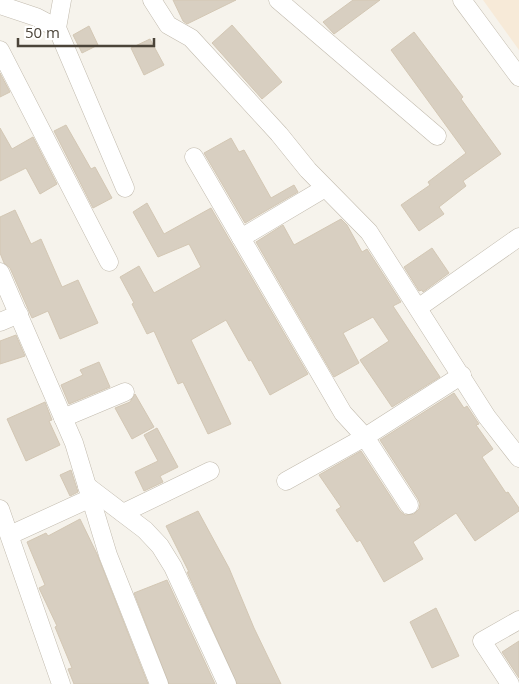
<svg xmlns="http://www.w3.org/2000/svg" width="519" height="684" viewBox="0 0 519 684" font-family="'Open Sans',sans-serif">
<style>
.commercial{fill:#f7ead8}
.building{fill:#d8cfc1;stroke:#d3c7b4}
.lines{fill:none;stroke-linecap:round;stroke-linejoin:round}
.street-casing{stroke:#c2bbae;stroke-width:19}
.street{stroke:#fff;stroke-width:18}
</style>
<rect width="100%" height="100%" fill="#f6f3ec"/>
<!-- commercial -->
<polygon class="commercial" points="483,0 519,0 519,50"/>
<!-- building -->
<g class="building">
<polygon points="173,0 236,0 187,24 183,21"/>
<polygon points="353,0 380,0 334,34 323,22"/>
<polygon points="232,25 282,82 262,99 212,43"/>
<polygon points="89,26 98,45 82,53 73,35"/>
<polygon points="414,32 463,97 461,99 501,154 463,181 466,186 439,207 444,214 419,231 401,205 430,185 428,182 466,153 391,50"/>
<polygon points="150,39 164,65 144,75 131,48"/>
<polygon points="0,73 10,92 0,97"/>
<polygon points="66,125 91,169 95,167 112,198 93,208 54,131"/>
<polygon points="0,128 12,149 33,137 57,184 40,194 26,168 0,181"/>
<polygon points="231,138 239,152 244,150 271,198 294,185 298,192 245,223 204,153"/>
<polygon points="147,203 164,234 211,208 308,374 270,395 251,360 249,361 226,320 191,340 231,424 208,434 183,382 178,384 154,331 147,334 132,304 134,303 120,277 139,266 154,293 201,267 189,244 158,257 133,212"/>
<polygon points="15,210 31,244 41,239 62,287 78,280 98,323 60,339 48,311 32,318 10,268 4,263 0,253 0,217"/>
<polygon points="341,219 347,225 362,252 367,249 401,302 393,306 440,377 392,407 360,360 389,341 373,317 343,333 359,363 334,377 256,242 283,225 294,245"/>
<polygon points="432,248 449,273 423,292 422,290 419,291 404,267"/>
<polygon points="16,335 25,356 0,364 0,341"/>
<polygon points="99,362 110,387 69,404 61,385 83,375 80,370"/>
<polygon points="454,393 464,408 467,406 479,424 476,425 493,449 482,457 506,493 508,492 519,508 519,511 475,541 456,513 413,542 423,559 384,582 360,540 357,542 336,510 341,507 319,475 361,451 400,511 405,515 414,514 419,509 420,504 418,499 380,440"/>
<polygon points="135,394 154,427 132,439 115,408 130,402"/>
<polygon points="45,402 52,420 49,421 60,445 26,461 7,419"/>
<polygon points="157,428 178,467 160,476 163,482 144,491 135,472 158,461 144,435"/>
<polygon points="71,470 78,492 70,496 60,475"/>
<polygon points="198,511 229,568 254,628 281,684 237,684 187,572 189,572 166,526"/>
<polygon points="80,519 97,554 148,684 74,684 68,669 72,668 55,627 57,626 39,588 45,585 27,542 46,533 48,536"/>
<polygon points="167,580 215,684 169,684 134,593"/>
<polygon points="436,608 459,656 432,668 410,622"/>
<polygon points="519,641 519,678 502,652"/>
</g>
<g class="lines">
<!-- street casing -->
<g class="street-casing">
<g id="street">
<polyline points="62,0 57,28 125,188"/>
<polyline points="152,0 168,25 191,38 279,134 308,170 369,232 487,417 519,458"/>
<polyline points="278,0 437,136"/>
<polyline points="462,0 519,77"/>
<polyline points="0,5 36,17 57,28"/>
<polyline points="0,50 109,262"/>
<polyline points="194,157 343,413 365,437 462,375"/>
<polyline points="241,238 325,188"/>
<polyline points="0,272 74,443 108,555 159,684"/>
<polyline points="418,308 519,237"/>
<polyline points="0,322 19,314"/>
<polyline points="63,418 125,392"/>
<polyline points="286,481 365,437 409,505"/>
<polyline points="87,486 145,530 160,546 173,567 227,684"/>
<polyline points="0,509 61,684"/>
<polyline points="123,513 210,471"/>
<polyline points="10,535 91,498"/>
<polyline points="510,684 482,641 519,620"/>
</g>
</g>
<!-- street -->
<use href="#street" class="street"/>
</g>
<!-- scale -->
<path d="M18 38v8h136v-8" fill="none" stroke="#4b4439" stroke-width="2.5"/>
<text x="25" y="38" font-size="15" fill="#4b4439" stroke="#ffffff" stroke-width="4" paint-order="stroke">50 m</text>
</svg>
